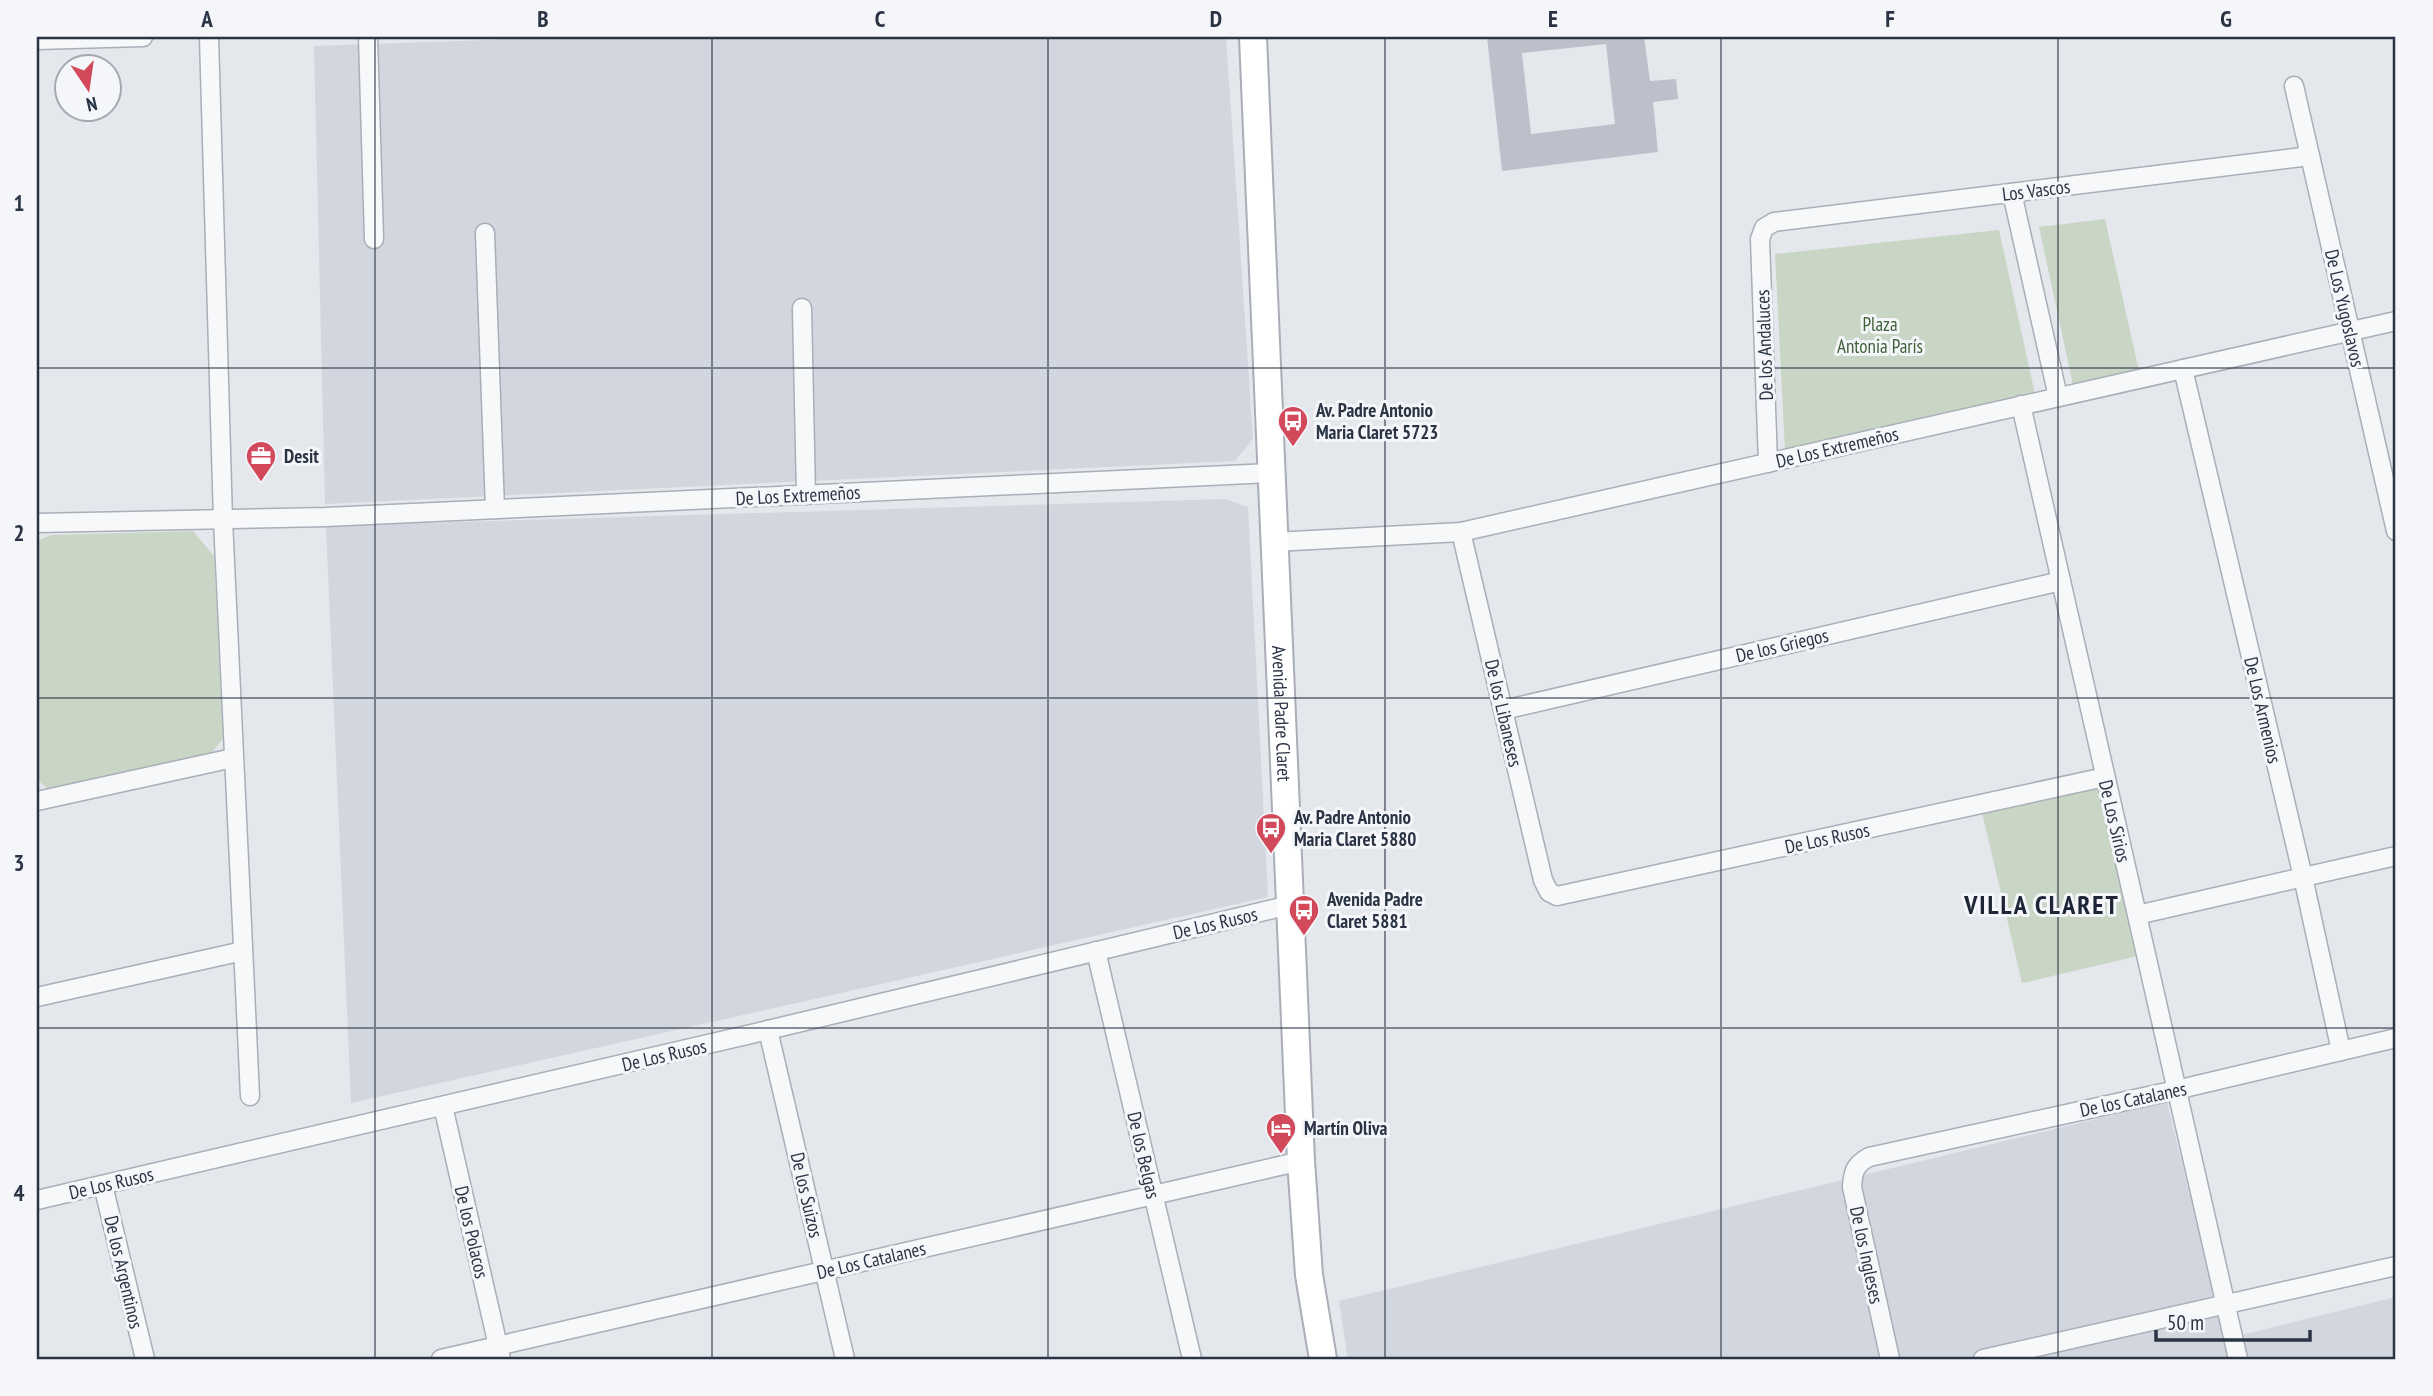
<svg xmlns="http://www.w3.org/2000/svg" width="2433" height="1396" viewBox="0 0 2433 1396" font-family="'PT Sans Narrow',sans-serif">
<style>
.built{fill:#d2d6de}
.green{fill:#c9d6c5}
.building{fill:#bbc0ca;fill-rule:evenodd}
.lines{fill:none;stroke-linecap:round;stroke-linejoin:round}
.street-casing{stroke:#a9aeb7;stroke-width:21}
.secondary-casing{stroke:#a9aeb7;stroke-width:30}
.street{stroke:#f7f8fa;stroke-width:18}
.secondary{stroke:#fff;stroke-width:26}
.grid{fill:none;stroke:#2b3445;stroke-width:2;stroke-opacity:0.55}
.labels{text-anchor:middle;stroke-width:6;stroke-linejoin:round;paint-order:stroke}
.street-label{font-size:19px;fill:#2b3445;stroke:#f4f6f9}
.park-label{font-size:19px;fill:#3f6138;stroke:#f4f6f9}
.poi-label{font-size:19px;font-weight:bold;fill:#2b3445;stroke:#f4f6f9;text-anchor:start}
.district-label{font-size:26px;font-weight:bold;letter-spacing:2px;fill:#1d2536;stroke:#f4f6f9}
.neatline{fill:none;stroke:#2b3445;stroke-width:2.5}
.grid-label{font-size:23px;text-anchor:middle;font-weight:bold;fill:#2b3445}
</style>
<rect width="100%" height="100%" fill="#e4e7ec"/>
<!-- built -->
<g class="built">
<polygon points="578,37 1226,37 1253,439 1235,461 325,504 314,46"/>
<polygon points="1226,499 1248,507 1268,897 351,1103 326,526"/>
<polygon points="2167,1102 2225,1339 2396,1297 2396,1359 1348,1359 1339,1301"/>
</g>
<!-- green -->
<g class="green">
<polygon points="2105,219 2139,371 2073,385 2039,227"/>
<polygon points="1999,230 2035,394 1785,450 1775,254"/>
<polygon points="193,531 214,556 223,739 210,755 50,790 37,780 37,541 51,535"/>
<polygon points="2101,782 2142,955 2022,983 1981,808"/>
</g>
<!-- building -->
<path class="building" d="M 1487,37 L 1644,37 L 1650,81 L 1676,79 L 1678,99 L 1653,102 L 1658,152 L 1502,171 ZM 1606,44 L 1615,124 L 1531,134 L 1522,53 Z"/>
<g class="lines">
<!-- street casing -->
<g class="street-casing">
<g id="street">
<polyline points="209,37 223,520 250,1096"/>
<polyline points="368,37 374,239"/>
<polyline points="37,40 143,37"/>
<polyline points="2294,86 2396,531"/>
<polyline points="2012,193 2058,397"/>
<polyline points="485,233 495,509"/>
<polyline points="802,308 806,495"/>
<polyline points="2183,369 2303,877 2341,1051"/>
<polyline points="2021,405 2238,1359"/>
<polyline points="1768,463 1760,239 1764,228 1774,222 2310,156"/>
<polyline points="37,523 326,517 1271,473"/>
<polyline points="1461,532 1543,880 1549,892 1557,896 2105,777"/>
<polyline points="1274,542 1461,532 2396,321"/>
<polyline points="1503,710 2061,581"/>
<polyline points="37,801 233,758"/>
<polyline points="2137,915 2396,856"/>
<polyline points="1096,951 1192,1359"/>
<polyline points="37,997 243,951"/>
<polyline points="768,1030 845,1359"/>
<polyline points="443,1106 501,1359"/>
<polyline points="103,1185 145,1359"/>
<polyline points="37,1200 768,1030 1290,905"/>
<polyline points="441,1359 1301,1161"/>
<path d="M 1890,1359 L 1852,1187 C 1853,1171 1855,1165 1869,1157 L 2176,1090 L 2396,1038"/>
<polyline points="1983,1359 2396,1266"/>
</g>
</g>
<!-- secondary casing -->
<g class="secondary-casing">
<g id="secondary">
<path id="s1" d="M 1253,37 L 1301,1161 L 1309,1275 L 1323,1359"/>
</g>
</g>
<!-- street -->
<use href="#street" class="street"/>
<!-- secondary -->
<use href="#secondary" class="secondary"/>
</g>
<!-- grid -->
<path class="grid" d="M 375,37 L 375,1359M 712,37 L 712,1359M 1048,37 L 1048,1359M 1385,37 L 1385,1359M 1721,37 L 1721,1359M 2058,37 L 2058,1359M 37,368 L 2396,368M 37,698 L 2396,698M 37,1028 L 2396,1028"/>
<!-- icons -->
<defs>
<g id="bus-pin" transform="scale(1.575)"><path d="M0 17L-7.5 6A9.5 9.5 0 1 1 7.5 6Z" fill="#d1495b" stroke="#f4f6f9"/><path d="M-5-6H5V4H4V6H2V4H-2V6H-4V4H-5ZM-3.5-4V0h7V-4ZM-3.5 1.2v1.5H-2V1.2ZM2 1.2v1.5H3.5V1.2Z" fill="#fff"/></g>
<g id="office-pin" transform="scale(1.575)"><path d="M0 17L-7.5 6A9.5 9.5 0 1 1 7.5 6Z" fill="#d1495b" stroke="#f4f6f9"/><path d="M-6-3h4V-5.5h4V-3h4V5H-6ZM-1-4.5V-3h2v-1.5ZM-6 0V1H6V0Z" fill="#fff"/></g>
<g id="hotel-pin" transform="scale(1.575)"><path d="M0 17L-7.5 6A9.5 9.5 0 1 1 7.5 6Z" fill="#d1495b" stroke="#f4f6f9"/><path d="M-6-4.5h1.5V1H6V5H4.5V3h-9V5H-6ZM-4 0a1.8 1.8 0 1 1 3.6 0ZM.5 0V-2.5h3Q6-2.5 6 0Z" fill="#fff"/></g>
</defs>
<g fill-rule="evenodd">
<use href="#bus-pin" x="1293" y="421"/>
<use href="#office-pin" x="261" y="456"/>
<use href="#bus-pin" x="1271" y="828"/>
<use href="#bus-pin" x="1304" y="910"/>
<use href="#hotel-pin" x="1281" y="1128"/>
</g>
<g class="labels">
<!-- street labels -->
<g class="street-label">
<text transform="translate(2036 190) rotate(-7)" y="7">Los Vascos</text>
<text transform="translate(2345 308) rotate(77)" y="7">De Los Yugoslavos</text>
<text transform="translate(1764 345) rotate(-92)" y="7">De los Andaluces</text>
<text transform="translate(1837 447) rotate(-13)" y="7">De Los Extremeños</text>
<text transform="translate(798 495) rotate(-3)" y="7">De Los Extremeños</text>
<text transform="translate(1782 645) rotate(-13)" y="7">De los Griegos</text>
<text transform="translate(2263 710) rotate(77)" y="7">De Los Armenios</text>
<text transform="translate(1504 713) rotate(77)" y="7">De los Libaneses</text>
<text dy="7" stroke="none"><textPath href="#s1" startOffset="677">Avenida Padre Claret</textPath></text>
<text transform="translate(2115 821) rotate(77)" y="7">De Los Sirios</text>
<text transform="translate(1827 838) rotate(-12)" y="7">De Los Rusos</text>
<text transform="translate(1215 923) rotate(-13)" y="7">De Los Rusos</text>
<text transform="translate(664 1055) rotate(-13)" y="7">De Los Rusos</text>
<text transform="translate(2133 1099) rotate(-12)" y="7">De los Catalanes</text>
<text transform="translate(1144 1155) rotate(77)" y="7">De los Belgas</text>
<text transform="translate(111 1183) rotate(-13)" y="7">De Los Rusos</text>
<text transform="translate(807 1195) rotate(77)" y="7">De los Suizos</text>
<text transform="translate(472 1232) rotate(77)" y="7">De los Polacos</text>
<text transform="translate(1867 1255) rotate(78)" y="7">De los Ingleses</text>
<text transform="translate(871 1260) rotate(-13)" y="7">De Los Catalanes</text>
<text transform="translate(124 1272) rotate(77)" y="7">De los Argentinos</text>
</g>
<!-- park labels -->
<g class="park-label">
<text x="1880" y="331">Plaza<tspan x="1880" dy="22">Antonia París</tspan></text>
</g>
<!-- poi labels -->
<g class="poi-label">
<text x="1316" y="417">Av. Padre Antonio<tspan x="1316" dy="22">Maria Claret 5723</tspan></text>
<text x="284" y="463">Desit</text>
<text x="1294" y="824">Av. Padre Antonio<tspan x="1294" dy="22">Maria Claret 5880</tspan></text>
<text x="1327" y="906">Avenida Padre<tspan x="1327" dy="22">Claret 5881</tspan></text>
<text x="1304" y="1135">Martín Oliva</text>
</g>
<!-- district labels -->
<g class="district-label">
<text x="2042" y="914">VILLA CLARET</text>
</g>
</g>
<!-- border -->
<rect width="2433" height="1396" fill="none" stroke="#f4f6f9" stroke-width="77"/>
<!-- north arrow -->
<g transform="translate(88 88) rotate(167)"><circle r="33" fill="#f4f6f9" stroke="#a4a8b1" stroke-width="2"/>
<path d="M0-5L12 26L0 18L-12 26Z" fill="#d1495b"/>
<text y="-10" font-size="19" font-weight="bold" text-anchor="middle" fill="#2b3445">N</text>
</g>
<!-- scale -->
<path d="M2156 1330v10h154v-10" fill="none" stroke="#2b3445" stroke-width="3.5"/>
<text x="2167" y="1330" font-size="21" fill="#2b3445" stroke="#f4f6f9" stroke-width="5" paint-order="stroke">50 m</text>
<rect x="38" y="38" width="2356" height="1320" class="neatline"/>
<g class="grid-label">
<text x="207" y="27">A</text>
<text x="543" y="27">B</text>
<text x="880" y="27">C</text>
<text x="1216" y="27">D</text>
<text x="1553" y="27">E</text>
<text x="1890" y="27">F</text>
<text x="2226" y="27">G</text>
<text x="19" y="211">1</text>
<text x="19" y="541">2</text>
<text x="19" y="871">3</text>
<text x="19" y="1201">4</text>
</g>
</svg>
